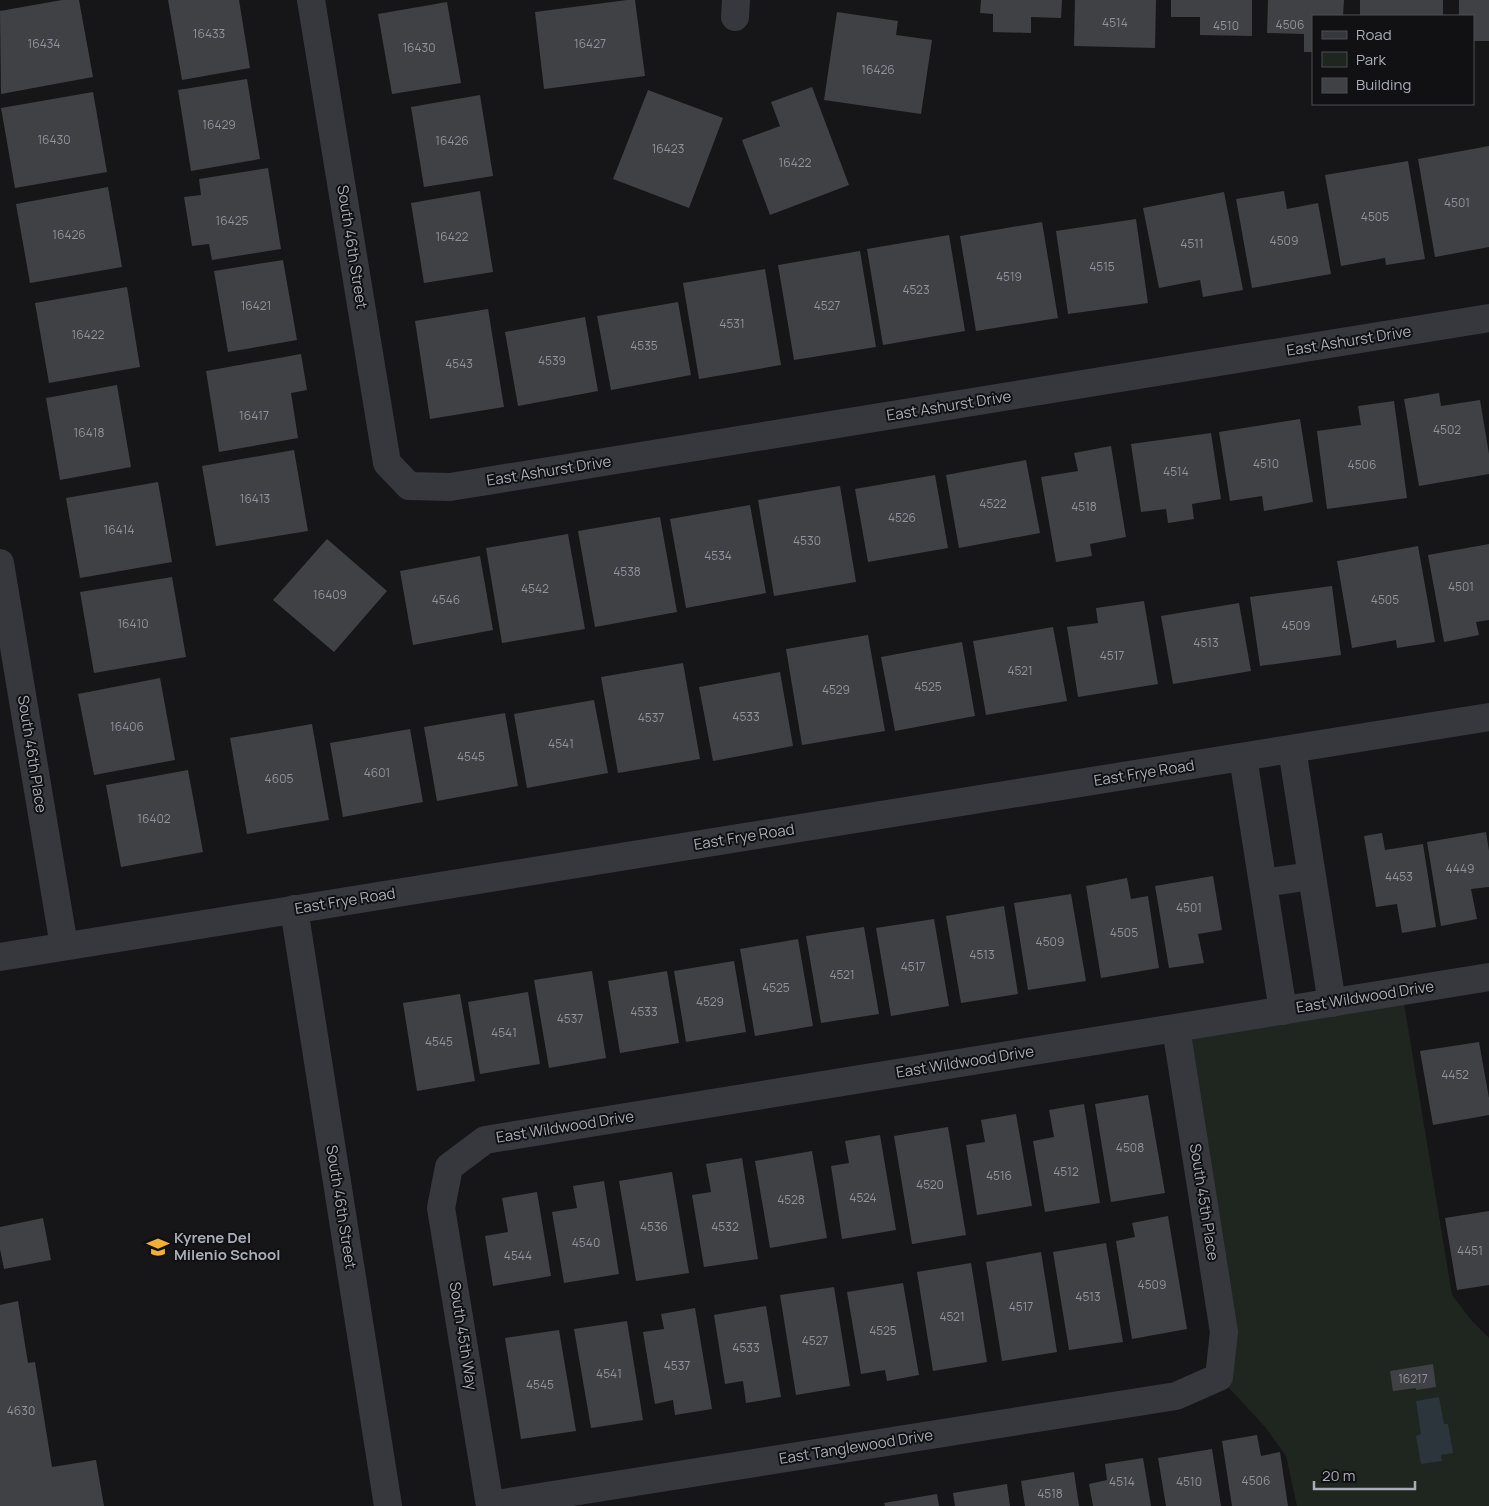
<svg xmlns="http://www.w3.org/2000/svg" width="1489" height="1506" viewBox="0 0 1489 1506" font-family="Manrope,sans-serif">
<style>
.green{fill:#1e261f}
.water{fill:#2c353c}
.building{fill:#404145}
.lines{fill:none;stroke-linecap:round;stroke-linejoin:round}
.minor{stroke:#37383d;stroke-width:28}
.labels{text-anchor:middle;stroke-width:4;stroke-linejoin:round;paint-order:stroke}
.number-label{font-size:12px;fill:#8e929b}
.street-label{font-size:15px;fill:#a8adb8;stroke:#111113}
.poi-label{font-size:15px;font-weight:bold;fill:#a8adb8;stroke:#111113;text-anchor:start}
</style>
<rect width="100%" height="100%" fill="#161618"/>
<!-- green -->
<polygon class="green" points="1402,991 1452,1295 1472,1321 1489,1338 1489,1506 1297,1506 1286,1456 1266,1428 1219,1377 1176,1028"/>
<!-- water -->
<polygon class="water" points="1439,1397 1444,1424 1448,1424 1453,1453 1441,1455 1442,1461 1421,1464 1416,1436 1421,1434 1416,1401"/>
<!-- building -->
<g class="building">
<polygon points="62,0 79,0 93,77 1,94 0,11"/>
<polygon points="168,0 239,0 250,68 182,80"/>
<polygon points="627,0 635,0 645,76 544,89 535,12"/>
<polygon points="981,0 1062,0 1061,18 1031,17 1031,33 993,32 993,14 980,13"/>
<polygon points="1075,0 1156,0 1155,48 1074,46"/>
<polygon points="1171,0 1252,0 1252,36 1200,35 1200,17 1171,17"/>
<polygon points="1268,0 1344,0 1343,16 1313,16 1313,52 1304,52 1304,34 1267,33"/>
<rect x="1360" y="0" width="83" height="16"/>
<polygon points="1459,0 1489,0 1489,41 1473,41 1473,16 1459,16"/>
<polygon points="447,2 461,83 392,94 378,14"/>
<polygon points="837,12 898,21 896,35 932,40 921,114 824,100"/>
<polygon points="247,79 260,159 191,171 178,90"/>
<polygon points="812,87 849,185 770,215 742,140 780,126 771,102"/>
<polygon points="648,90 723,118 689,208 613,179"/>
<polygon points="93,92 107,172 15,188 1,108"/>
<polygon points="480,95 493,176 424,187 411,107"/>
<polygon points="1489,146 1489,247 1435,257 1418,159"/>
<polygon points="1408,161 1425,259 1386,265 1385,258 1341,266 1325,175"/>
<polygon points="268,168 281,249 212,260 209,244 192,246 184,197 201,195 199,179"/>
<polygon points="108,187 122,267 30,283 16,204"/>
<polygon points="480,191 493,272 424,283 411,203"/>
<polygon points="1284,191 1287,209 1318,203 1331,274 1252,288 1236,199"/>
<polygon points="1224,192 1243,290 1203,297 1200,280 1159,288 1143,208"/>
<polygon points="1136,219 1148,303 1068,314 1056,231"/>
<polygon points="1042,222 1058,318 976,331 960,236"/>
<polygon points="949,235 965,331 883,345 867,249"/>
<polygon points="860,251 876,347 794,360 778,265"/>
<polygon points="283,260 297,340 228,352 214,271"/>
<polygon points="765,269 781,365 699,379 683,283"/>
<polygon points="127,287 140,367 49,383 35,303"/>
<polygon points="678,302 691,375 611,390 597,316"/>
<polygon points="488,309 504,407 430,419 415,321"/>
<polygon points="585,317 598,391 518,406 505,332"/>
<polygon points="301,354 307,390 291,393 298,438 219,452 206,371"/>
<polygon points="117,385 131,467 60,480 46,398"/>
<polygon points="1439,393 1441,406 1480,400 1489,454 1489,474 1419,486 1404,399"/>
<polygon points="1394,401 1407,498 1327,509 1317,431 1361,425 1358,406"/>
<polygon points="1300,419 1313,502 1264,511 1262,496 1230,501 1219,432"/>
<polygon points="1211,433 1221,499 1192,504 1194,519 1168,523 1166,509 1141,512 1131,444"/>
<polygon points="1111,446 1126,537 1090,544 1092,556 1056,562 1041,477 1078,471 1074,453"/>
<polygon points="294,450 308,531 216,546 202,466"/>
<polygon points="1026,460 1040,533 959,548 946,475"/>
<polygon points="935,475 948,548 868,562 855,489"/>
<polygon points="158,482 172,562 80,578 66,498"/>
<polygon points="840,486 856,582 774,596 758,500"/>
<polygon points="750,505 766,593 686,608 670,519"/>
<polygon points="660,517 677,612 595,627 578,531"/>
<polygon points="568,534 585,629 502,643 486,548"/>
<polygon points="327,539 387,591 334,652 273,600"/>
<polygon points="1489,544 1489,620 1476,622 1479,635 1444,642 1428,555"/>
<polygon points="1418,546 1435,642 1397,648 1396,640 1352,648 1337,561"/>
<polygon points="480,556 493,630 413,645 400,571"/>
<polygon points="172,577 186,657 94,673 80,592"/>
<polygon points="1332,586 1341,655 1260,666 1250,597"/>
<polygon points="1144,601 1158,684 1078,697 1067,627 1098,623 1096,608"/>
<polygon points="1239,603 1251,671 1173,684 1161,616"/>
<polygon points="1053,627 1067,701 986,715 973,641"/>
<polygon points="868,635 885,731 802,745 786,649"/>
<polygon points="962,642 975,716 895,731 881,657"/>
<polygon points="683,663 700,759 618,773 601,677"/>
<polygon points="780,672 793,746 713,761 699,687"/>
<polygon points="160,678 175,760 94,775 78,694"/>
<polygon points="594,700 608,773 527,788 514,714"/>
<polygon points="505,713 518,786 437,801 424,727"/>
<polygon points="312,724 329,820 247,834 230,738"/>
<polygon points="410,729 423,802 343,817 330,743"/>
<polygon points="188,770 203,852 121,867 106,785"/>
<polygon points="1486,832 1489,851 1489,887 1471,889 1477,919 1441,926 1427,842"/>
<polygon points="1382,833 1385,850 1423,844 1436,927 1402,933 1397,904 1376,907 1364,836"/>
<polygon points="1213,876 1222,930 1198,934 1204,963 1169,968 1155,886"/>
<polygon points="1127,878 1131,899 1148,896 1159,968 1101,978 1086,886"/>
<polygon points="1071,894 1086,981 1028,990 1014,903"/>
<polygon points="1004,906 1018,994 961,1003 946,916"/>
<polygon points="934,919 949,1006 891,1016 876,928"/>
<polygon points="864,927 879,1014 821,1023 806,936"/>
<polygon points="798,939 813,1026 755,1036 740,949"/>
<polygon points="734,961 746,1032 686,1042 674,971"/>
<polygon points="592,971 606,1058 549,1068 534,980"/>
<polygon points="667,971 679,1043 620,1053 608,981"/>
<polygon points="528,992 540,1064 480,1074 468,1002"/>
<polygon points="460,994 475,1081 417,1091 403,1003"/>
<polygon points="1479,1042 1489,1098 1489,1115 1433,1125 1420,1051"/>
<polygon points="1148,1095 1165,1193 1111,1202 1095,1104"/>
<polygon points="1084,1104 1100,1203 1045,1212 1033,1141 1054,1137 1049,1110"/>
<polygon points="1016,1114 1032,1206 977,1215 966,1145 985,1142 981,1120"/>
<polygon points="948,1127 966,1235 912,1244 894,1136"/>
<polygon points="880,1135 896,1230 842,1239 831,1166 849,1163 845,1141"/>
<polygon points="812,1151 827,1238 770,1248 755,1161"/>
<polygon points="742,1158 758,1259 704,1267 692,1195 711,1192 706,1164"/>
<polygon points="672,1172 689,1273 636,1281 619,1181"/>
<polygon points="604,1181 619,1274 564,1283 552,1212 577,1208 573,1186"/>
<polygon points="537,1192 551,1276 493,1286 485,1236 508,1232 502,1198"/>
<polygon points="1489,1211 1489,1285 1457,1290 1445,1218"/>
<polygon points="1168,1216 1187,1329 1132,1339 1116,1241 1135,1237 1132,1223"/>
<polygon points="43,1218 51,1260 4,1269 0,1249 0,1227"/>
<polygon points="1106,1243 1123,1342 1069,1350 1053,1252"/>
<polygon points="1041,1252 1057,1352 1002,1361 986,1262"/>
<polygon points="971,1263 987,1362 933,1371 917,1272"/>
<polygon points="903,1283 919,1375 887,1381 885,1370 861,1374 847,1292"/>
<polygon points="834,1287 850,1386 796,1395 780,1295"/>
<polygon points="18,1301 28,1363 35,1362 52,1467 96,1460 104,1506 0,1506 0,1305"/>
<polygon points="766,1306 781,1397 746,1403 743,1381 725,1384 714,1315"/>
<polygon points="695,1308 712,1409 675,1415 673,1400 655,1404 643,1332 664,1329 661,1314"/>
<polygon points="627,1321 643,1420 591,1428 574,1329"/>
<polygon points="559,1330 576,1431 521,1439 505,1338"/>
<polygon points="1433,1364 1436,1387 1416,1390 1416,1388 1393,1391 1390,1371"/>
<polygon points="1257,1435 1261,1456 1280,1452 1288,1506 1232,1506 1222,1441"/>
<polygon points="1212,1449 1221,1506 1166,1506 1158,1458"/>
<polygon points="1143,1458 1151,1506 1093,1506 1089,1484 1107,1480 1105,1464"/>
<polygon points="1074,1472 1079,1506 1025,1506 1021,1481"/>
<polygon points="1007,1484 1010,1506 955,1506 953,1493"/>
<polygon points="937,1494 939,1506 885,1506 884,1503"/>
</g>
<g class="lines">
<!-- minor -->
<g class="minor">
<polyline points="311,0 387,463 409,486 450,487 1489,318"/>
<polyline points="735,17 736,0"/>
<polyline points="0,563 64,946"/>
<polyline points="1292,749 1332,1003"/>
<polyline points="1243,757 1283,1011"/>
<polyline points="1263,883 1311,876"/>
<polyline points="294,909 388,1506"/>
<polyline points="0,957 1489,717"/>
<polyline points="490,1505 1176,1396 1219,1377 1224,1332 1176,1028"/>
<polyline points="490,1506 441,1208 449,1167 485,1140 1489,977"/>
</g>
</g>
<!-- icons -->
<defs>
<g id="school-bare" transform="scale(1.725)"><path d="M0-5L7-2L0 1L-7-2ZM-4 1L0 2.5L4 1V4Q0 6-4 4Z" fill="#f2b134" stroke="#111113" stroke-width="2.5" paint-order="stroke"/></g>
</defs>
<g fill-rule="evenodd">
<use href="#school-bare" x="158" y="1247"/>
</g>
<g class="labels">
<!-- number labels -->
<g class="number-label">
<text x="1115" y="27">4514</text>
<text x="1290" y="29">4506</text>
<text x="1226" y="30">4510</text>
<text x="209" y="38">16433</text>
<text x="44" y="48">16434</text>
<text x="590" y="48">16427</text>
<text x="419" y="52">16430</text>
<text x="878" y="74">16426</text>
<text x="219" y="129">16429</text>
<text x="54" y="144">16430</text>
<text x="452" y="145">16426</text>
<text x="668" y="153">16423</text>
<text x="795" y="167">16422</text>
<text x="1457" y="207">4501</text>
<text x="1375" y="221">4505</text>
<text x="232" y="225">16425</text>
<text x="69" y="239">16426</text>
<text x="452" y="241">16422</text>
<text x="1284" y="245">4509</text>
<text x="1192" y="248">4511</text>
<text x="1102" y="271">4515</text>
<text x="1009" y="281">4519</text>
<text x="916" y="294">4523</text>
<text x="256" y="310">16421</text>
<text x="827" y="310">4527</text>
<text x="732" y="328">4531</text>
<text x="88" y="339">16422</text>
<text x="644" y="350">4535</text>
<text x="552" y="365">4539</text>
<text x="459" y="368">4543</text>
<text x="254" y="420">16417</text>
<text x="1447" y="434">4502</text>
<text x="89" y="437">16418</text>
<text x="1266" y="468">4510</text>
<text x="1362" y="469">4506</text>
<text x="1176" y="476">4514</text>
<text x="255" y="503">16413</text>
<text x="993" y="508">4522</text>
<text x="1084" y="511">4518</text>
<text x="902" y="522">4526</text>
<text x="119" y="534">16414</text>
<text x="807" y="545">4530</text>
<text x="718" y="560">4534</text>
<text x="627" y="576">4538</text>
<text x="1461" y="591">4501</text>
<text x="535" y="593">4542</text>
<text x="330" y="599">16409</text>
<text x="446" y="604">4546</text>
<text x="1385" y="604">4505</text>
<text x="133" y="628">16410</text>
<text x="1296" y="630">4509</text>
<text x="1206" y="647">4513</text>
<text x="1112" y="660">4517</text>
<text x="1020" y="675">4521</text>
<text x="928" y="691">4525</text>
<text x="836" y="694">4529</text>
<text x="746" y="721">4533</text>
<text x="651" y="722">4537</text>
<text x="127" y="731">16406</text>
<text x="561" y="748">4541</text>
<text x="471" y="761">4545</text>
<text x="377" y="777">4601</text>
<text x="279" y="783">4605</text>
<text x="154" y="823">16402</text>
<text x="1460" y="873">4449</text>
<text x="1399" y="881">4453</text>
<text x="1189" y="912">4501</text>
<text x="1124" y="937">4505</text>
<text x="1050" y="946">4509</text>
<text x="982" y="959">4513</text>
<text x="913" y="971">4517</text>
<text x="842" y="979">4521</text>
<text x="776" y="992">4525</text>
<text x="710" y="1006">4529</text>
<text x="644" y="1016">4533</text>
<text x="570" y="1023">4537</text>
<text x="504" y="1037">4541</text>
<text x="439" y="1046">4545</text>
<text x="1455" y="1079">4452</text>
<text x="1130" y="1152">4508</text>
<text x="1066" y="1176">4512</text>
<text x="999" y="1180">4516</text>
<text x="930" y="1189">4520</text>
<text x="863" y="1202">4524</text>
<text x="791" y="1204">4528</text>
<text x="654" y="1231">4536</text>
<text x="725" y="1231">4532</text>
<text x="586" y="1247">4540</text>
<text x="1470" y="1255">4451</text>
<text x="518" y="1260">4544</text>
<text x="1152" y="1289">4509</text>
<text x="1088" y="1301">4513</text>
<text x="1021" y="1311">4517</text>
<text x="952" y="1321">4521</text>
<text x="883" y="1335">4525</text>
<text x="815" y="1345">4527</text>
<text x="746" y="1352">4533</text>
<text x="677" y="1370">4537</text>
<text x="609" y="1378">4541</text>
<text x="1413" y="1383">16217</text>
<text x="540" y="1389">4545</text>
<text x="21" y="1415">4630</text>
<text x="1256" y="1485">4506</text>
<text x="1122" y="1486">4514</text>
<text x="1189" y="1486">4510</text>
<text x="1050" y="1498">4518</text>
</g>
<!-- street labels -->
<g class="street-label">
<text transform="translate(352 247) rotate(81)" y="5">South 46th Street</text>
<text transform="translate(1349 341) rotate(-9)" y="5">East Ashurst Drive</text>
<text transform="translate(949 406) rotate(-9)" y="5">East Ashurst Drive</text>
<text transform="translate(549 471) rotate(-9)" y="5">East Ashurst Drive</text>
<text transform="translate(32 754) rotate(81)" y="5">South 46th Place</text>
<text transform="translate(1144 773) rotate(-9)" y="5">East Frye Road</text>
<text transform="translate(744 837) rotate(-9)" y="5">East Frye Road</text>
<text transform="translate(345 901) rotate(-9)" y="5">East Frye Road</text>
<text transform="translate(1365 997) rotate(-9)" y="5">East Wildwood Drive</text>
<text transform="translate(965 1062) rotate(-9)" y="5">East Wildwood Drive</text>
<text transform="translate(565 1127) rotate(-9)" y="5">East Wildwood Drive</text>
<text transform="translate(1204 1202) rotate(81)" y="5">South 45th Place</text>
<text transform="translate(341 1207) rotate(81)" y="5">South 46th Street</text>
<text transform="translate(463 1336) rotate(81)" y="5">South 45th Way</text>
<text transform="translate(856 1447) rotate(-9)" y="5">East Tanglewood Drive</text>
</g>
<!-- poi labels -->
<g class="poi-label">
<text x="174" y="1243">Kyrene Del<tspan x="174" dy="17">Milenio School</tspan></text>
</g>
</g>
<!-- legend -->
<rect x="1312" y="15" width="162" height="90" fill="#111113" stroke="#4d4f55"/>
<rect x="1322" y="31" width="25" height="8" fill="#37383d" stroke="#4d4f55"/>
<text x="1356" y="40" font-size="15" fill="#a8adb8">Road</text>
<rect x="1322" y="52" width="25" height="15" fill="#1e261f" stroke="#4d4f55"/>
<text x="1356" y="65" font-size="15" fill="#a8adb8">Park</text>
<rect x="1322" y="78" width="25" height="15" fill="#404145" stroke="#4d4f55"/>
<text x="1356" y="90" font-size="15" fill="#a8adb8">Building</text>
<!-- scale -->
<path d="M1314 1481v8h101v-8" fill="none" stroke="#a8adb8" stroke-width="2.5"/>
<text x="1322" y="1481" font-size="15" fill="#a8adb8" stroke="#111113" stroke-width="4" paint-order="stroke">20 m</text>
</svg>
